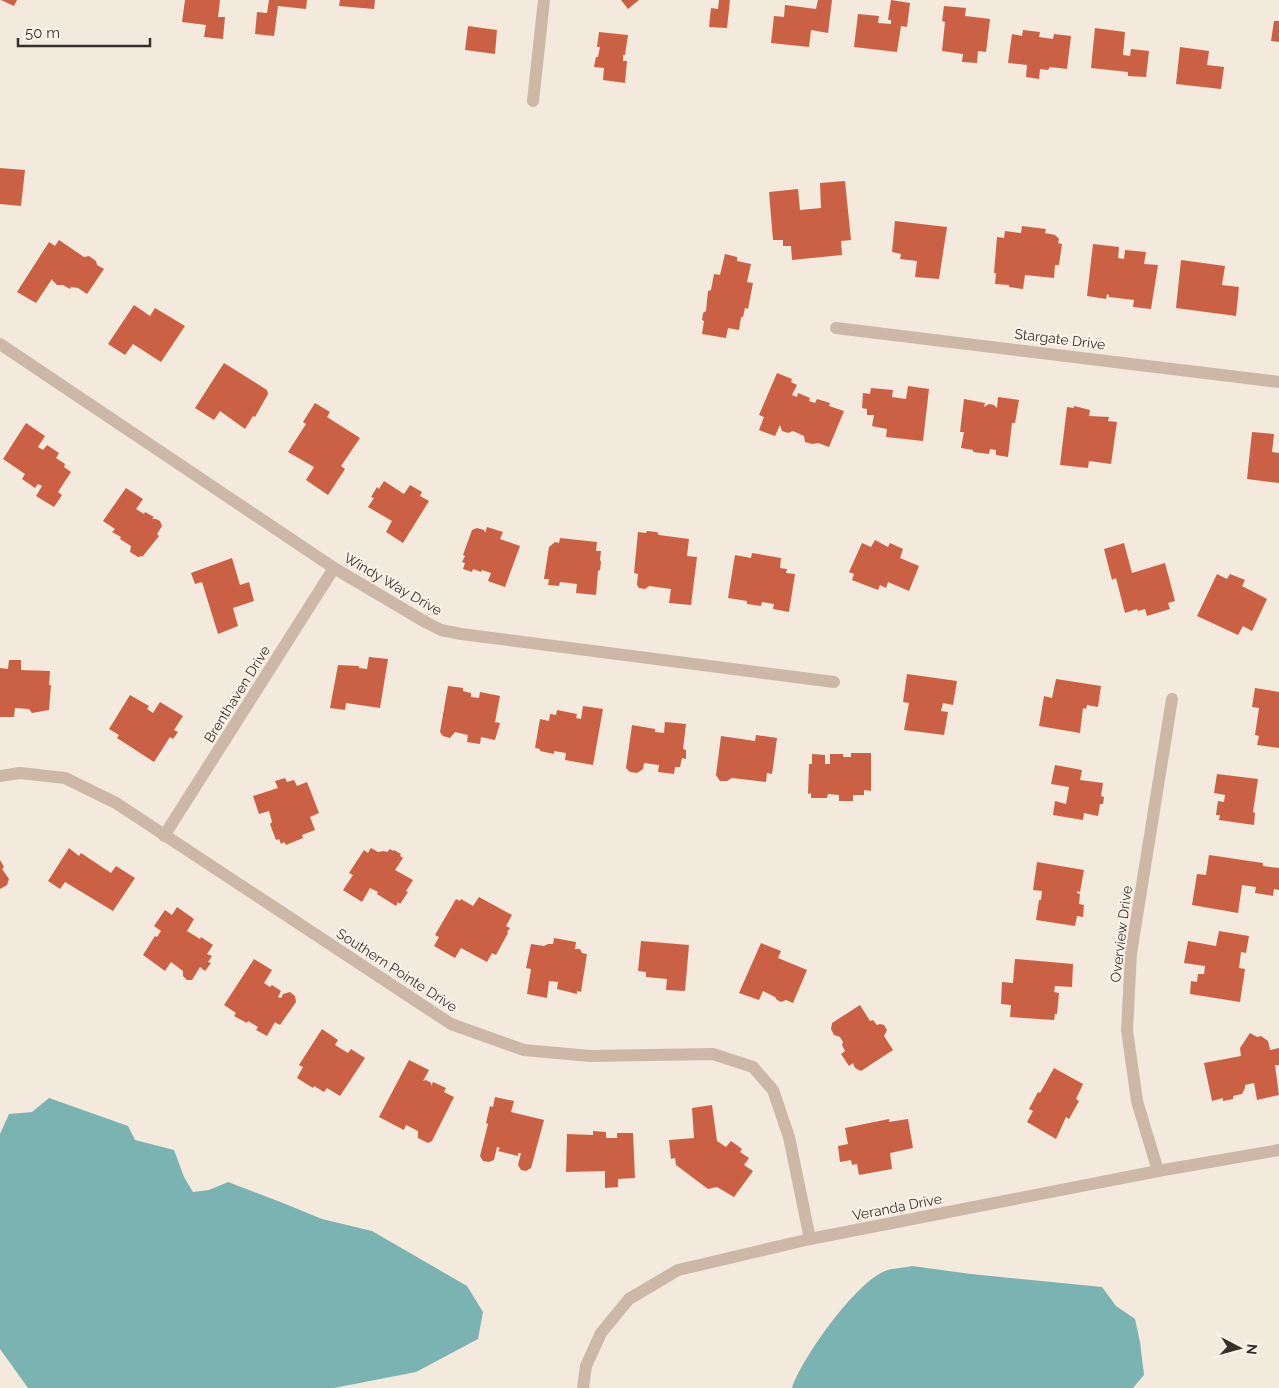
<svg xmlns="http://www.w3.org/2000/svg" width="1279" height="1388" viewBox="0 0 1279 1388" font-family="Raleway,sans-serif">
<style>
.water{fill:#7bb2b2}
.building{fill:#cb6144}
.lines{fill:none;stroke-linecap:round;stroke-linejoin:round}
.minor{stroke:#cdb8a8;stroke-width:12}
.labels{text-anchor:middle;stroke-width:4;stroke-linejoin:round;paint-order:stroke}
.street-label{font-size:14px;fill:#392e29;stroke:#fbf3ea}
</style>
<rect width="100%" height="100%" fill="#f4e9dd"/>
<!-- water -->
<g class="water">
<polygon points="49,1098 128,1126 135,1140 174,1150 184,1177 193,1192 209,1190 228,1182 278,1201 322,1219 372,1231 467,1286 483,1312 478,1339 416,1372 334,1388 28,1388 0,1349 0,1134 9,1114 32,1112"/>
<path d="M 912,1266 L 971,1274 L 1102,1287 L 1116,1306 L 1135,1319 L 1140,1342 L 1144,1375 L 1133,1388 L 792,1388 C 802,1358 855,1283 885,1271 C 892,1268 903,1268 912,1266 Z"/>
</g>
<!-- building -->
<g class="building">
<polygon points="1,0 17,0 14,6"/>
<polygon points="185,0 220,0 218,17 225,17 223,39 204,37 206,25 182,22"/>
<polygon points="269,0 307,0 306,9 278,6 274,36 255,34 257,12 267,13"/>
<polygon points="340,0 375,0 374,9 339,6"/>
<polygon points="621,0 639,0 628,9"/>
<polygon points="719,0 730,0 727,28 709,27 711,8 718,9"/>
<polygon points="818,0 832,0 828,33 811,30 809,47 771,43 774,16 784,17 785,5 816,9"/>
<polygon points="891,0 910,3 907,27 901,26 897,52 854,47 858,14 879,16 878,23 891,24 891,20 888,20"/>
<polygon points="944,6 966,8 965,16 990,19 986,52 978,51 977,63 962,62 963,54 942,51 945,22 942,21"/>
<polygon points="1274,21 1279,21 1279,42 1271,41"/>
<polygon points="468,26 497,30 495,54 465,50"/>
<polygon points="1095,28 1125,32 1123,55 1130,56 1131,49 1149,51 1146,77 1128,76 1128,72 1091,68"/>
<polygon points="1023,30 1040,32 1039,37 1053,39 1054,34 1071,36 1067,69 1050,67 1048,70 1040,69 1039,79 1026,77 1027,65 1008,63 1012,34 1022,36"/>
<polygon points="599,32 628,35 625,55 623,55 623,61 627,61 625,83 603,80 604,68 594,67 596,57 598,57 600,47 597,47"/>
<polygon points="1180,47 1209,51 1207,65 1224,67 1221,89 1176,84"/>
<polygon points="0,168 25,170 21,206 0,204"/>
<polygon points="845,181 851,240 841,241 842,255 792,260 791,246 783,246 783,240 773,240 769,192 798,189 800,210 821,208 820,183"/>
<polygon points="895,221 947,227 939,279 915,277 917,261 900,259 901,254 892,252"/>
<polygon points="1022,226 1046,229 1045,233 1055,235 1059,239 1058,243 1062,244 1059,265 1055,265 1054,278 1025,275 1023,289 1009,287 1009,285 995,284 996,273 994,273 997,237 1004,238 1005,231 1021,233"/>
<polygon points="59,240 84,257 89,256 96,261 97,265 104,269 87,294 78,288 71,287 70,289 63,285 57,285 53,281 52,279 36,303 17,292 49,242 55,246"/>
<polygon points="1093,244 1119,247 1118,258 1124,259 1125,250 1146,252 1144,264 1158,265 1151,309 1133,307 1134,300 1109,297 1109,295 1107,294 1106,299 1087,296"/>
<polygon points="725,254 737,257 737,261 751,264 747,282 753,283 748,309 745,308 743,317 741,317 739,330 728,328 726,338 702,334 704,321 702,320 703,313 706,311 708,291 711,290 714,274 720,275"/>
<polygon points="1181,260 1225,266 1222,285 1239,287 1236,316 1176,308"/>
<polygon points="134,305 150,316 155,308 185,326 161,362 133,344 125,355 108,344"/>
<polygon points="224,363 267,390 268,394 255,417 253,416 245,429 220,411 214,420 195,408"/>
<polygon points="777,373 792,379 791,382 797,385 792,395 797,397 798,393 810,398 809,401 815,403 817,399 830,403 829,406 844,411 829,447 818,443 812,444 805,442 804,436 793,431 788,433 782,431 780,425 775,436 759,430 764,417 759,415"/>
<polygon points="908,386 929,389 923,441 886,437 887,429 872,426 874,415 867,415 867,409 862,408 863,393 870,394 871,388 893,390 892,397 906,399"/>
<polygon points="998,397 1019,400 1015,423 1012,423 1008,457 996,455 996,450 990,449 989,454 973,452 973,450 961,448 964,432 960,432 964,399 985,403 984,407 989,404 994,405 997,408"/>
<polygon points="315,403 330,412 327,417 360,438 341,466 345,469 328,495 306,480 314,467 288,452 306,424 303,422"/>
<polygon points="1074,406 1090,410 1089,416 1109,417 1108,421 1117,422 1111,464 1089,461 1088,468 1060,465 1067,407 1074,408"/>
<polygon points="26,423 45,436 38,447 43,450 47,445 59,453 56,458 65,464 64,467 71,472 58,492 62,495 54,507 36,496 42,486 38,484 35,488 22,479 25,474 3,459"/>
<polygon points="1252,432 1274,434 1272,452 1279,453 1279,483 1247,479"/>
<polygon points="384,481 404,494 410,485 422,492 420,496 429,501 403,543 386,532 392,521 368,507 374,498 371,497 377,487 379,489"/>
<polygon points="126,488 143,499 136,509 144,514 145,512 154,517 152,519 156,519 160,521 162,526 157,534 159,536 143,556 138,557 130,552 131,546 120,539 121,537 112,532 115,529 103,521"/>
<polygon points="487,527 503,532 500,539 520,546 505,587 488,581 491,573 482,570 481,572 473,569 472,572 463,569 465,563 462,562 465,556 463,555 472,530 477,528 484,530 485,533"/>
<polygon points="647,531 657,532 659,535 689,539 687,556 697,557 691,605 669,603 671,589 649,586 645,589 639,588 637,585 638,574 634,573 638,532 646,533"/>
<polygon points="560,538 597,542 596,551 601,551 600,560 601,562 600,570 598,571 596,595 576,593 577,584 560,582 559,586 548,585 549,579 544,579 549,547 555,542 559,543"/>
<polygon points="875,540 888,547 890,543 903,549 900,558 919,566 909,591 888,582 886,588 880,585 878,590 852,580 854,574 849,572 862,543 871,547"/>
<polygon points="1124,543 1132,573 1165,563 1175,601 1168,603 1170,609 1147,616 1145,609 1138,611 1137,609 1125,613 1116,578 1112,580 1104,549"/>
<polygon points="752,553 781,558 780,568 787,569 786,573 795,574 789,612 773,609 774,604 762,602 761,606 747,604 747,601 728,598 735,555 751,558"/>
<polygon points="232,558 240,585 249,582 254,601 233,608 238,626 218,634 202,582 195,584 191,573"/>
<polygon points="1217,574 1227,579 1230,574 1245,580 1242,586 1267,599 1252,631 1243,626 1238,635 1197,616"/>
<polygon points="369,657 388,659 380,708 346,703 345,710 330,708 338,665 359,666 359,668 367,669"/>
<polygon points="9,660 21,660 21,670 50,671 49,685 51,685 49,710 32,713 29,709 15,708 14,717 0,717 0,668 8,669"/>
<polygon points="907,674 957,681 953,705 943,703 941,711 948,712 944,735 904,730 909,703 903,702"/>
<polygon points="1056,679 1101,686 1098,707 1087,705 1086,709 1083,708 1080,733 1039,726 1044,696 1052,698"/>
<polygon points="448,686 463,688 463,691 471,693 471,697 479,698 480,692 500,696 495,722 500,723 495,740 481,737 480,744 467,742 468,735 455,732 450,738 443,736 440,732"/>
<polygon points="1255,688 1279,692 1279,748 1257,745 1259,736 1255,735 1259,708 1252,707"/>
<polygon points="130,695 149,706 147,709 153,713 160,702 183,716 174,730 178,732 173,739 170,737 154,762 117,738 119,735 109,729"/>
<polygon points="583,706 603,709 593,765 565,760 566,753 554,751 554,754 540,751 540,749 535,748 540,719 549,721 550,714 556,715 557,710 577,714 576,718 581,719"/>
<polygon points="665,722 686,724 683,749 686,750 686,759 682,758 680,767 675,767 674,774 658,772 659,765 644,763 643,769 637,773 630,772 626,768 632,725 655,729 655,732 664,733"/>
<polygon points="756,735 777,738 772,774 767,773 766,782 732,778 727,781 720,781 716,775 721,736 755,741"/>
<polygon points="851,753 871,753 871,791 864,790 864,795 853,795 853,801 839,801 839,795 828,794 827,798 811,798 811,793 808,794 809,764 812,764 812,754 825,755 825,764 830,764 830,754 843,754 843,757 851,757"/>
<polygon points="1055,765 1082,770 1080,780 1103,783 1101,796 1104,797 1103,804 1100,804 1098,816 1084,813 1083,820 1053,815 1055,801 1066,804 1069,787 1051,784"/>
<polygon points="1217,774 1258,779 1253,812 1255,813 1254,825 1219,820 1220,815 1216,815 1218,801 1224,802 1225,795 1214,793"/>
<polygon points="285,778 287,782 294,780 297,786 307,782 319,813 310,817 315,830 302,835 303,838 286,845 284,842 281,844 279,839 276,840 270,824 272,822 269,811 259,814 253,796 278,788 275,781"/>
<polygon points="69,848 79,856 81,853 111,873 116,866 135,878 113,911 65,882 60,889 48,881"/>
<polygon points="371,848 378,852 384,851 387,852 390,849 393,851 394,850 401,854 400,856 403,858 395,870 413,880 406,891 408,892 400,904 398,902 396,906 377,894 378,892 370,888 362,902 343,890 353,875 349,873 364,850 368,853"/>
<polygon points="1209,855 1263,863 1263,866 1279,868 1279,890 1274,889 1273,896 1255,893 1256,887 1242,885 1238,913 1192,905 1197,874 1206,875"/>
<polygon points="0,860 4,867 2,869 9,879 7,885 0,889"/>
<polygon points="1037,862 1084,870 1080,892 1077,891 1077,893 1080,894 1079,904 1084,905 1083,917 1077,916 1075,926 1036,920 1039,900 1041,900 1042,891 1033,890"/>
<polygon points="479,897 512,915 506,926 510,928 507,932 508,933 496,955 492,953 487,962 461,948 455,958 434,946 439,937 435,935 456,899 460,901 461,899 473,906"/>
<polygon points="177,907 194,919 187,931 200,939 201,937 213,945 207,954 212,956 208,962 211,963 205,971 200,967 192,980 187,980 183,976 183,971 171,962 165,971 143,955 155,936 157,937 161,931 154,926 165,910 172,915"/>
<polygon points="1219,931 1249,936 1246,953 1241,952 1239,968 1245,969 1240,1002 1190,994 1191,981 1197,982 1198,974 1204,974 1205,966 1184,963 1188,941 1216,946"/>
<polygon points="554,938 576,942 575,949 580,949 582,953 587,954 581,992 577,991 577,994 557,989 558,982 549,981 547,998 527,994 531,969 526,968 531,944 544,946 548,944 553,944"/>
<polygon points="641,941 689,945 685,991 666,990 667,979 646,977 646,972 638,971"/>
<polygon points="761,943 781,951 778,958 807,970 793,1003 786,1000 781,1002 777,1000 775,997 763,991 759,1000 739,993"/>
<polygon points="254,959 272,970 264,983 270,987 272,985 281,991 278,997 281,998 283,994 290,992 295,996 296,1002 280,1025 275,1022 267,1036 256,1030 258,1027 248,1021 247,1023 234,1016 236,1013 224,1005"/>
<polygon points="1015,959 1073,964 1072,987 1055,986 1054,992 1059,993 1057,1014 1055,1014 1054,1020 1010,1017 1011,1005 1001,1004 1002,982 1013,983"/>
<polygon points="860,1005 870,1021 873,1020 877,1025 880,1024 884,1025 887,1030 884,1036 893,1050 861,1071 855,1068 853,1063 849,1066 841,1054 845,1051 842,1045 843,1042 840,1037 834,1035 831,1029 832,1023"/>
<polygon points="322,1029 338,1040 335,1045 348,1053 351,1049 365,1058 340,1096 327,1088 324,1092 314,1086 313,1088 297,1078 303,1067 299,1065"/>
<polygon points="1250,1033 1257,1037 1261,1036 1268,1041 1270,1050 1279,1048 1279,1065 1275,1065 1279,1095 1257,1100 1254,1083 1245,1085 1245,1088 1242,1094 1233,1096 1233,1099 1223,1101 1223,1098 1212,1101 1204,1063 1241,1056 1240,1048"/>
<polygon points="409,1060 429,1070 423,1081 426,1080 431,1083 431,1086 433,1082 446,1088 444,1092 454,1097 432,1141 428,1143 418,1138 418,1131 406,1125 404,1130 379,1117"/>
<polygon points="1054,1068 1083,1084 1076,1099 1079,1101 1069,1119 1066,1117 1056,1139 1027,1122 1033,1111 1029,1109 1038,1092 1040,1093"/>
<polygon points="495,1097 514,1101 511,1112 544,1120 531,1168 526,1171 521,1170 518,1165 521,1153 518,1153 518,1156 498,1151 500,1148 497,1147 494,1160 489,1162 483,1161 480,1156 488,1124 486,1123 490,1106 493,1107"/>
<polygon points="712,1105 717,1141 726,1147 731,1141 742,1149 740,1152 749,1158 744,1165 753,1171 734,1197 717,1187 708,1189 676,1165 675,1158 671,1159 669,1140 694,1138 692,1108"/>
<polygon points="889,1119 889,1122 908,1119 913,1148 890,1153 892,1169 859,1175 857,1164 852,1165 851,1160 840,1162 838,1146 848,1144 845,1128"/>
<polygon points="593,1131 606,1132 606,1138 617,1138 617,1133 633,1133 635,1178 618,1179 618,1187 605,1188 605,1171 566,1172 567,1134 593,1135"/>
</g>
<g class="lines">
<!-- minor -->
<g class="minor">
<polyline points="533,101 544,0"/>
<polyline points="836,328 1279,382"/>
<polyline points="0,344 334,568 427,623 441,630 461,634 834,682"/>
<polyline points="0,776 20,773 65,778 116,803 451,1024 524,1050 590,1056 713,1054 753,1067 773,1090 789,1137 810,1239"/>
<polyline points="164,836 334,568"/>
<polyline points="1158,1171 1137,1101 1127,1030 1131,953 1172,699"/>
<polyline points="583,1388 586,1366 601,1333 629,1299 678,1270 810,1239 1158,1171 1279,1150"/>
</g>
</g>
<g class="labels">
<!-- street labels -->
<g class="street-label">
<text transform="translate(1060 339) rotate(7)" y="5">Stargate Drive</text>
<text transform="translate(393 584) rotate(30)" y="5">Windy Way Drive</text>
<text transform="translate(237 694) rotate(-58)" y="5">Brenthaven Drive</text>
<text transform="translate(1121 934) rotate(-83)" y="5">Overview Drive</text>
<text transform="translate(397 970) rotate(33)" y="5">Southern Pointe Drive</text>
<text transform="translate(897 1207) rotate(-11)" y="5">Veranda Drive</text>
</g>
</g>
<!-- north arrow -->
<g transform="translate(1239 1348) rotate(96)" stroke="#fbf3ea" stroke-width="4" paint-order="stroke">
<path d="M0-4L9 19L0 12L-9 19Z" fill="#392e29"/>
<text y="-8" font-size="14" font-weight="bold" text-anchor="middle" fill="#392e29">N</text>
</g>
<!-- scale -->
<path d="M18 38v8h132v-8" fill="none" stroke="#392e29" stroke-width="2.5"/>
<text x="25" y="38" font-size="15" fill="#392e29" stroke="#fbf3ea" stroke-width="4" paint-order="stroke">50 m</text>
</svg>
